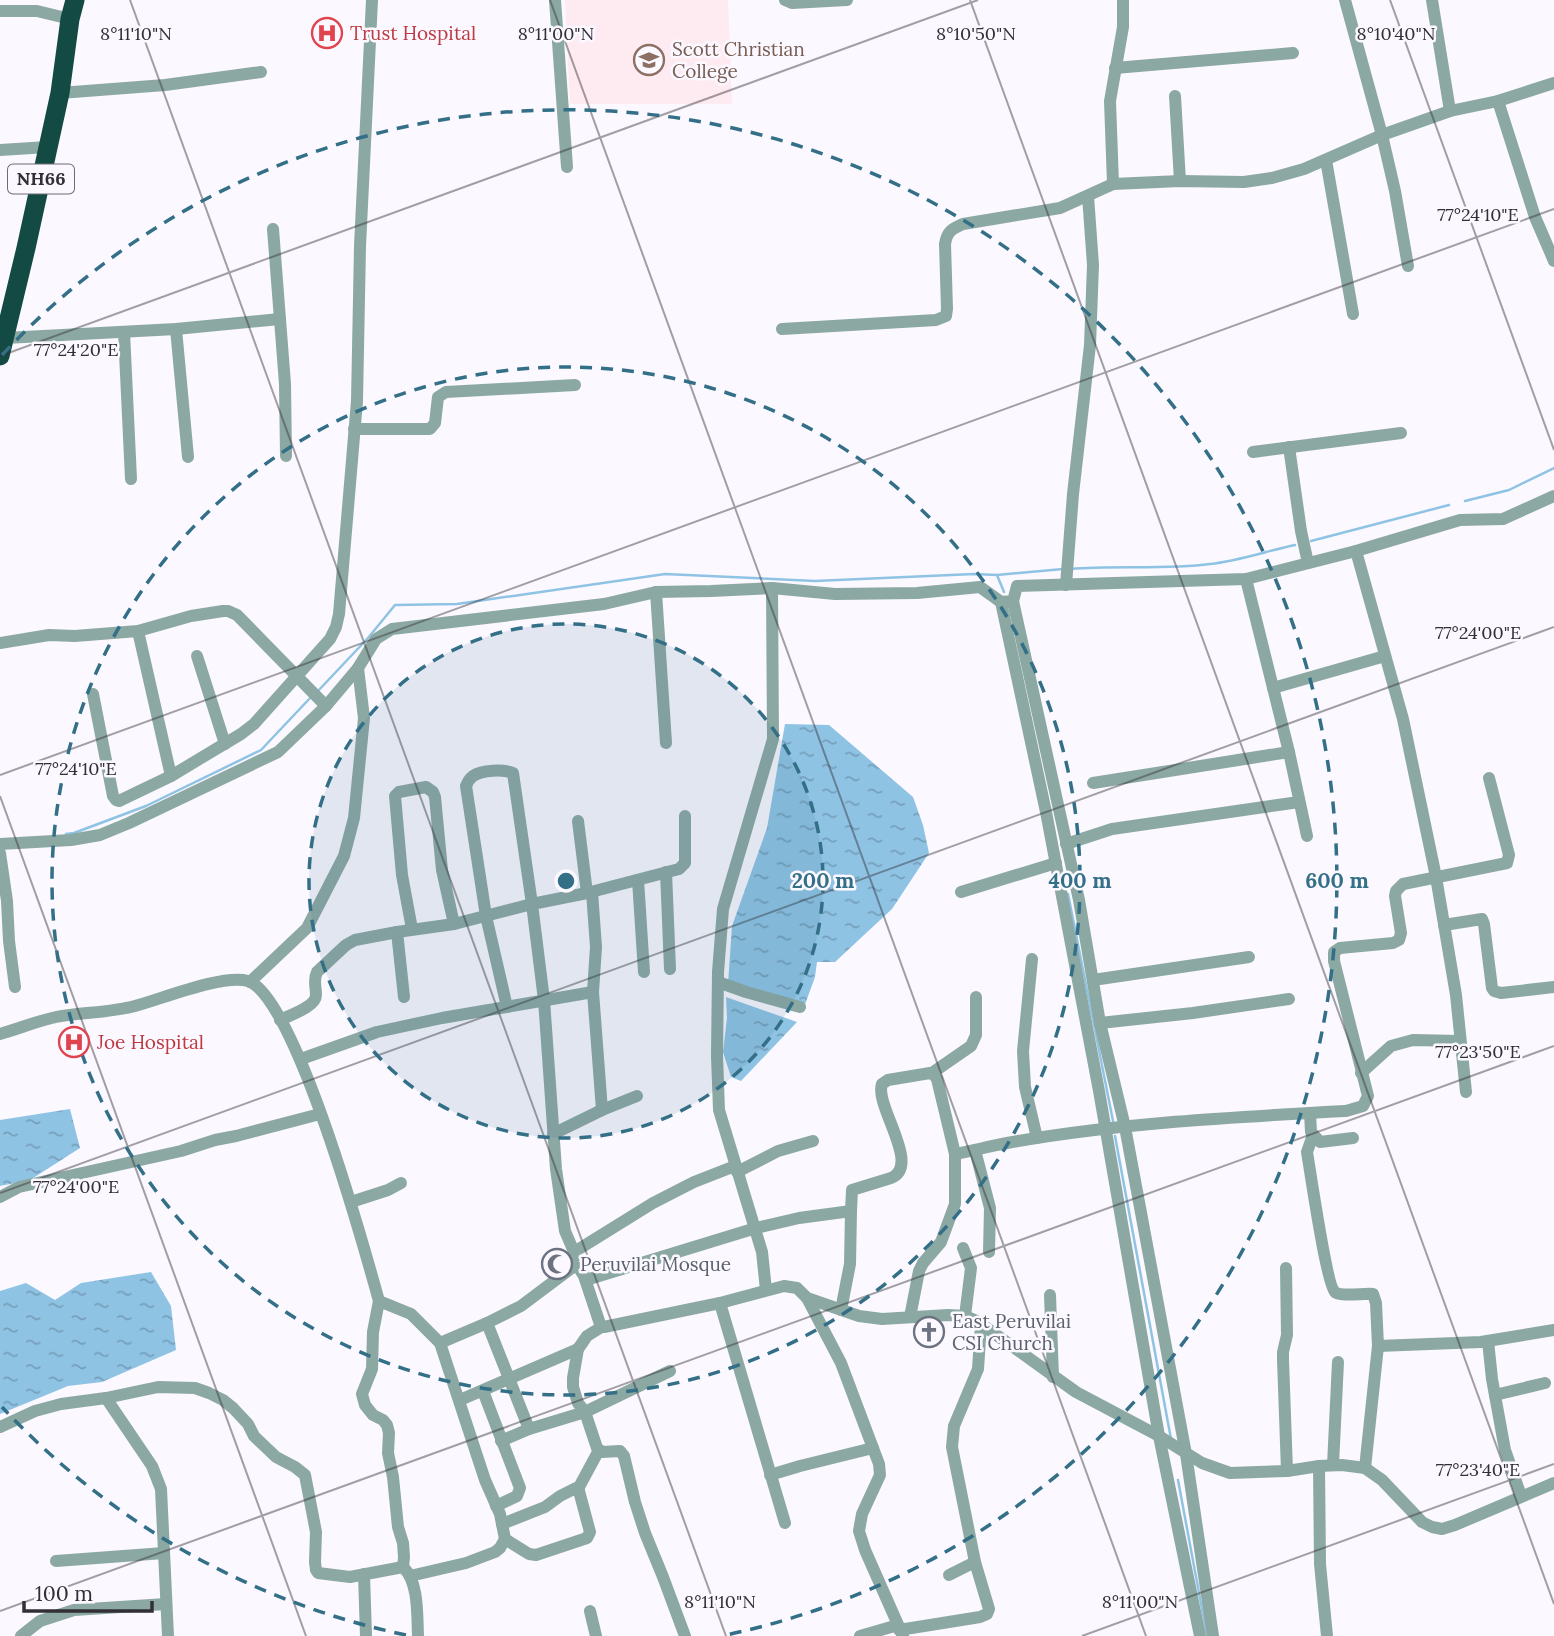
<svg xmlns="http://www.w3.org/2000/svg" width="1554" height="1636" viewBox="0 0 1554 1636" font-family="Lora,serif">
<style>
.education{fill:#feeaf1}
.water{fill:url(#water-ripples)}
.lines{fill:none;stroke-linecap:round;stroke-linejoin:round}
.stream{stroke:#8fc3e4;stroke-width:2.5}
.minor{stroke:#8ca8a3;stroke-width:12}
.highway{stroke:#134a43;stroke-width:19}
.ticks{fill:none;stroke:#323036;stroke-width:2;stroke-opacity:0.45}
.ring{fill:none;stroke:#336f87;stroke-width:3.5;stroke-dasharray:12 9}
.labels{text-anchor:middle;stroke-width:5;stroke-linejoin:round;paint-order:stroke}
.shield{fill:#fbf8ff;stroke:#6e6c72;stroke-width:2}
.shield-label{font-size:18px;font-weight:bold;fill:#323036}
.health-label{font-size:19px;fill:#be3a42;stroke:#fbf8ff;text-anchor:start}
.education-label{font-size:19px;fill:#785e54;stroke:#fbf8ff;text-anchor:start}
.worship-label{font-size:19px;fill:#5b616d;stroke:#fbf8ff;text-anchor:start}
.ticks-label{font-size:18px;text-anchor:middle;fill:#323036;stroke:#fbf8ff;stroke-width:5;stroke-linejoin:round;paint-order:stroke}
.centre{fill:#336f87;stroke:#fbf8ff;stroke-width:3.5}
.ring-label{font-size:21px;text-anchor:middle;font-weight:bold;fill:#336f87;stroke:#fbf8ff;stroke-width:5;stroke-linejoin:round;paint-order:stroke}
</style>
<defs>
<pattern id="water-ripples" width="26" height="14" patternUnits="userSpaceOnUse" patternTransform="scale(1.75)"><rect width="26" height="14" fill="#8fc3e4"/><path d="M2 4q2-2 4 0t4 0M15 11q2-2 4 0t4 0" fill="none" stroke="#759fba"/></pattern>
</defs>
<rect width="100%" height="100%" fill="#fbf8ff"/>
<!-- education -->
<polygon class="education" points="565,0 728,0 732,104 570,104"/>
<!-- water -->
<g class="water">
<polygon points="785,724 829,725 913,797 923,825 929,853 892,909 835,962 817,962 815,977 803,1010 728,984 732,926 767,828"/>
<polygon points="726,997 797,1022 741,1081 731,1077 723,1052 727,1018"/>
<polygon points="70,1109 80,1148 30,1180 0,1186 0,1120"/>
<polygon points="151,1272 171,1306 176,1350 102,1382 68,1386 0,1414 0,1291 26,1283 55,1300 81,1283"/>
</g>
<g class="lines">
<!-- stream -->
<g class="stream">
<polyline points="1465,501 1509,490 1554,468"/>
<polyline points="1311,541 1449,505"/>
<path d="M 1070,569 C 1117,565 1164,570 1210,564 C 1238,561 1267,551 1295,545"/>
<polyline points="997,575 1004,592"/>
<polyline points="317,692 368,638 395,605 457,604 665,574 815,581 974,574 997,575 1063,569"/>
<polyline points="66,834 74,833 146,806 261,750 312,696"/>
<polyline points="1068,894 1113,1121"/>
<polyline points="1115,1136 1171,1439"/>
<polyline points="1178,1480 1207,1636"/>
</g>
<!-- minor -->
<g class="minor">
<polyline points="555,0 567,167"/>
<polyline points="785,0 792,3 847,0"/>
<polyline points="1345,0 1382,135 1395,191 1408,266"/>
<polyline points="1432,0 1450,111"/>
<polyline points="0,11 37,11 70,19"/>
<polyline points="1115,68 1293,53"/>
<polyline points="60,93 165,85 261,72"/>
<polyline points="1175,96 1180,181"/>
<polyline points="1498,101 1535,217 1554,261"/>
<polyline points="0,150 48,147"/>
<polyline points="1326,160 1353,314"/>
<polyline points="1113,184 1110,101 1123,27 1123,0"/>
<polyline points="273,229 285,384 286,456"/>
<polyline points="176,329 188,457"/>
<path d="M 782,329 L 936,320 L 946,316 L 947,309 L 945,244 C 947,231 952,229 963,224 L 1060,208 L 1113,184 L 1180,181 L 1244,182 L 1272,178 L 1304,169 L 1382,135 L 1450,111 L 1498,101 L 1554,83"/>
<polyline points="124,332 131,479"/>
<polyline points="5,338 176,329 280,319"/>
<polyline points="354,429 430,429 435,423 438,397 446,392 575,385"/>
<polyline points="1289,447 1301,531 1308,563"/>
<polyline points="1253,452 1401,433"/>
<polyline points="1356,551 1403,719 1436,877 1456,995 1466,1092"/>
<polyline points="1246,579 1289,752 1307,836"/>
<polyline points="1066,585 1073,494 1090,345 1093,265 1088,196"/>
<polyline points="656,592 666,743"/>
<polyline points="1013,601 1079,900 1100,1023 1125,1127 1186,1454 1213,1636"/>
<polyline points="1001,602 1046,812 1099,1091 1159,1436 1200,1636"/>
<polyline points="138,631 171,776"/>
<polyline points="0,643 49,635 75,636 138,631 191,616 223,611 228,611 237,615 326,706"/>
<polyline points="197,656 225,744"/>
<polyline points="1273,688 1385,656"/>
<polyline points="93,694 113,796 116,800 119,801 171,776 241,734 254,724 330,639 336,627 339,614 357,401 360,246 372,0"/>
<polyline points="1093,783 1289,752"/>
<polyline points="578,821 587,893"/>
<polyline points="0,844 71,840 100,835 129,823 278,752 326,706 358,668 376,639 392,629 604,604 656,592 711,591 772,588 835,594 917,593 980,587 1001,602 1013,601 1017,586 1246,579 1356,551 1460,520 1503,519 1554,496"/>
<polyline points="1066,844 1112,829 1299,802"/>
<polyline points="0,853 7,901 9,941 15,987"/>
<polyline points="666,872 670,969"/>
<polyline points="638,880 644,972"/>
<polyline points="592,892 596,947 593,992 602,1110"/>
<polyline points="961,892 1056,863"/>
<polyline points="1444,925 1482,919 1484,924 1492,988 1494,991 1501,993 1554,987"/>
<polyline points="412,929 402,875 395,796 399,792 426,787 433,792 435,797 442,870 454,924"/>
<polyline points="397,932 404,997"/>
<polyline points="1032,959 1023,1051 1025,1087 1037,1138"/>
<polyline points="1093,980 1249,957"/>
<polyline points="250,982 307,928 344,856 354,818 364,718 358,668"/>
<polyline points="718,982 746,992 800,1007"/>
<path d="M 507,1007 L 486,916 L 466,786 C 468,781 469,779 473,776 C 482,770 503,769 513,773 L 532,904 L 544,1000 L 556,1169 L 565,1231 L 574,1252"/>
<path d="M 280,1020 C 290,1015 316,1007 316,995 C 316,986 313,980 317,972 L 346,945 L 355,940 L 397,932 L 454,924 L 532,904 L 587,893 L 679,869 L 685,863 L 685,816"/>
<polyline points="1100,1023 1193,1013 1289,999"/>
<path d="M 0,1034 C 18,1029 37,1021 56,1017 C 82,1012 109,1013 135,1006 C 162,999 222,974 248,981 C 295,996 364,1247 379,1301 L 411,1314 L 440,1343 L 487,1323 L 521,1306 L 573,1267 L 579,1268 L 584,1276 L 600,1324 L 604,1327 L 720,1303 L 784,1286 L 797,1288 L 807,1298 L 859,1316 L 882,1319 L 948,1315 L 965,1316 L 977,1321 L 1076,1392 L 1159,1436 L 1202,1463 L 1230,1473 L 1287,1471 L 1319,1466 L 1342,1465 L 1365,1468 L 1382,1480 L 1422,1522 L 1432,1527 L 1442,1529 L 1455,1525 L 1554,1483"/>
<polyline points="301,1059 377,1032 442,1018 593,992"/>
<polyline points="932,1073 971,1046 976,1035 976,997"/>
<polyline points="1361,1073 1391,1046 1413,1040 1460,1041"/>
<polyline points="1310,1113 1311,1132 1320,1142 1353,1138"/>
<polyline points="553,1134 602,1110 637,1096"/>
<path d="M 1313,1135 L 1307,1152 C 1310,1170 1327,1286 1335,1292 C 1340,1297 1364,1293 1373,1294 L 1376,1303 L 1378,1346 L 1365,1468"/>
<polyline points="975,1150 990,1208 989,1252"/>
<path d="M 955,1154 C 972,1151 990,1146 1007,1143 C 1119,1123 1233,1117 1346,1111 L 1363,1106 L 1368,1096 L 1334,961 L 1334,952 L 1340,948 L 1393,943 L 1399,940 L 1401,933 L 1395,896 L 1396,891 L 1403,884 L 1507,863 L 1509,855 L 1489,778"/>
<polyline points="737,1172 778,1151 813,1141"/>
<polyline points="0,1197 19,1187 181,1151 215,1140 236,1136 320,1114"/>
<polyline points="351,1202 388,1190 401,1183"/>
<polyline points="963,1248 971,1268 965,1316"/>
<polyline points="575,1257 574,1252 653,1203 694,1182 735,1166"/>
<polyline points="1286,1268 1287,1335 1283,1352 1283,1360 1287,1471"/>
<path d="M 586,1280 L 756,1228 L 799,1218 L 851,1211 L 852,1190 L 891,1178 C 922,1166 874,1105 882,1084 L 888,1080 L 930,1073 L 934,1075 L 937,1079 L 955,1154 L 955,1204 L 941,1242 L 923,1263 L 919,1271 L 910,1317"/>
<polyline points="766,1290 762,1252 719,1110 717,1056 718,972 723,909 773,739 772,588"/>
<polyline points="1050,1295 1053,1377"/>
<polyline points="807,1298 841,1363 879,1464 880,1475 862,1514 859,1531 865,1550 903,1636"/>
<polyline points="379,1301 373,1332 372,1369 362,1394 365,1405 373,1415 383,1420 387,1425 389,1433 388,1453 393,1477 398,1527 403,1543 404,1557 403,1567"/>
<polyline points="720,1303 785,1523"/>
<polyline points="841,1310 850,1264 851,1211"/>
<polyline points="487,1323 529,1429"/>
<polyline points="603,1326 587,1336 578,1349 573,1378 573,1387 578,1403 585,1412 597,1448 602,1452 620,1451 624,1456 635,1502 645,1533 663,1577 685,1636"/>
<polyline points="1488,1341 1492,1379 1505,1450 1521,1496"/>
<polyline points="1378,1346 1481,1342 1554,1330"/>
<polyline points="483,1391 520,1488 517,1496 496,1506"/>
<polyline points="1495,1395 1545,1383"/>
<polyline points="106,1398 152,1466 161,1489 168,1636"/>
<polyline points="460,1400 578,1349"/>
<path d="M 0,1427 L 35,1411 L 61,1404 L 106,1398 L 158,1387 L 195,1388 L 209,1393 L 223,1400 L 233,1408 L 248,1424 L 254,1436 L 276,1457 L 295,1467 L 305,1475 L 316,1532 L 315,1562 L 316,1570 L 318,1573 L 350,1577 L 403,1567 C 419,1582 417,1615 418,1636"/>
<polyline points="501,1441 529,1429 585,1412 670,1371"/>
<polyline points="1333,1465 1338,1362"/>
<polyline points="1319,1466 1320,1564 1327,1636"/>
<polyline points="770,1475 800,1466 873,1448"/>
<polyline points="578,1489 599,1450"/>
<polyline points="502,1524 545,1507 560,1496 576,1488 579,1491 590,1532 587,1538 536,1555 529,1554 505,1539"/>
<polyline points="56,1561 164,1553"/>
<polyline points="364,1574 366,1636"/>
<polyline points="949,1575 975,1562"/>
<polyline points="410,1576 466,1563 495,1552 500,1548 505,1539 500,1514 485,1480 440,1343"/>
<polyline points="590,1611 596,1636"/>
<polyline points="899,1630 980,1617 987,1614 989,1609 975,1562 952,1447 954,1426 978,1369 981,1324"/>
<polyline points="21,1636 40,1621 74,1610 166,1604"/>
<polyline points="860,1636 898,1625"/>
</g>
<!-- highway -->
<polyline class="highway" points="0,356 26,248 60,93 70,19 75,0"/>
</g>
<!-- ticks -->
<path class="ticks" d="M 130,0 L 726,1636M 550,0 L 1146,1636M 970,0 L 1554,1604M 1390,0 L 1554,450M 0,356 L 978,0M 0,775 L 1554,209M 0,796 L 306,1636M 0,1193 L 1554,627M 0,1611 L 1554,1046M 1082,1636 L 1554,1464"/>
<!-- distance rings -->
<circle cx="566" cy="881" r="257" fill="#336f87" fill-opacity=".12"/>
<g class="ring">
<circle cx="566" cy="881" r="257"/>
<circle cx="566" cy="881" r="514"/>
<path d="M406 1635A771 771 0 0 1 2 1407M2 355A771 771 0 1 1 726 1635"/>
</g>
<!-- icons -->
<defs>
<g id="hospital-ring" transform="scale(1.575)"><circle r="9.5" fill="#fbf8ff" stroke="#e0444e" stroke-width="1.5"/><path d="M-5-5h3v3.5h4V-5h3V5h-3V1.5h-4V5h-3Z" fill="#e0444e"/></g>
<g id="school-ring" transform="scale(1.575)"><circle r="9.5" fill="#fbf8ff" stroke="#8d6e63" stroke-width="1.5"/><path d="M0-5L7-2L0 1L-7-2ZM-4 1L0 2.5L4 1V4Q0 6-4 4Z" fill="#8d6e63"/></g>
<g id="mosque-ring" transform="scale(1.575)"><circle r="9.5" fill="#fbf8ff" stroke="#6b7280" stroke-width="1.5"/><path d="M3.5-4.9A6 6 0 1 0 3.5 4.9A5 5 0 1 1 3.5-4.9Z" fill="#6b7280"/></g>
<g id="church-ring" transform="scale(1.575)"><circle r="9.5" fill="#fbf8ff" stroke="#6b7280" stroke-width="1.5"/><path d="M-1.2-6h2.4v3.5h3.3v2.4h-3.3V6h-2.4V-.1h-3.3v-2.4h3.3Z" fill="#6b7280"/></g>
</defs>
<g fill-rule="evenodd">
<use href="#hospital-ring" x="327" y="33"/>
<use href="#school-ring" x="649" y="60"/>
<use href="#hospital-ring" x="74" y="1042"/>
<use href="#mosque-ring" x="557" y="1264"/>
<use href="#church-ring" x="929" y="1332"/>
</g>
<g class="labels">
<!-- shield labels -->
<rect class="shield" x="8" y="164.5" width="66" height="29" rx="5"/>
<g class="shield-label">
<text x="41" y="185">NH66</text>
</g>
<!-- health labels -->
<g class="health-label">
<text x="350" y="40">Trust Hospital</text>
<text x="97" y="1049">Joe Hospital</text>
</g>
<!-- education labels -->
<g class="education-label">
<text x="672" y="56">Scott Christian<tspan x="672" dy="22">College</tspan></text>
</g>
<!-- worship labels -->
<g class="worship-label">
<text x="580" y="1271">Peruvilai Mosque</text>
<text x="952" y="1328">East Peruvilai<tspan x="952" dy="22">CSI Church</tspan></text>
</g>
</g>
<g class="ticks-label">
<text x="136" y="40">8°11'10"N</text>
<text x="556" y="40">8°11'00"N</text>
<text x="976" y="40">8°10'50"N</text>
<text x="1396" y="40">8°10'40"N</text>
<text x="1478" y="221">77°24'10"E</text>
<text x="76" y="356">77°24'20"E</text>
<text x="1478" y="639">77°24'00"E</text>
<text x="76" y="775">77°24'10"E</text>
<text x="1478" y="1058">77°23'50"E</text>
<text x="76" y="1193">77°24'00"E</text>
<text x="1478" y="1476">77°23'40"E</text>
<text x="720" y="1608">8°11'10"N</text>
<text x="1140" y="1608">8°11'00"N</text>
</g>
<circle cx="566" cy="881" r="10" class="centre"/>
<g class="ring-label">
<text x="823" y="888">200 m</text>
<text x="1080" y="888">400 m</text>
<text x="1337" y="888">600 m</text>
</g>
<!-- scale -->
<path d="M24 1601v10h128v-10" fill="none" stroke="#323036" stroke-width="3.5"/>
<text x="35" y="1601" font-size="21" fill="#323036" stroke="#fbf8ff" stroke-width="5" paint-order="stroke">100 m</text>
</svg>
